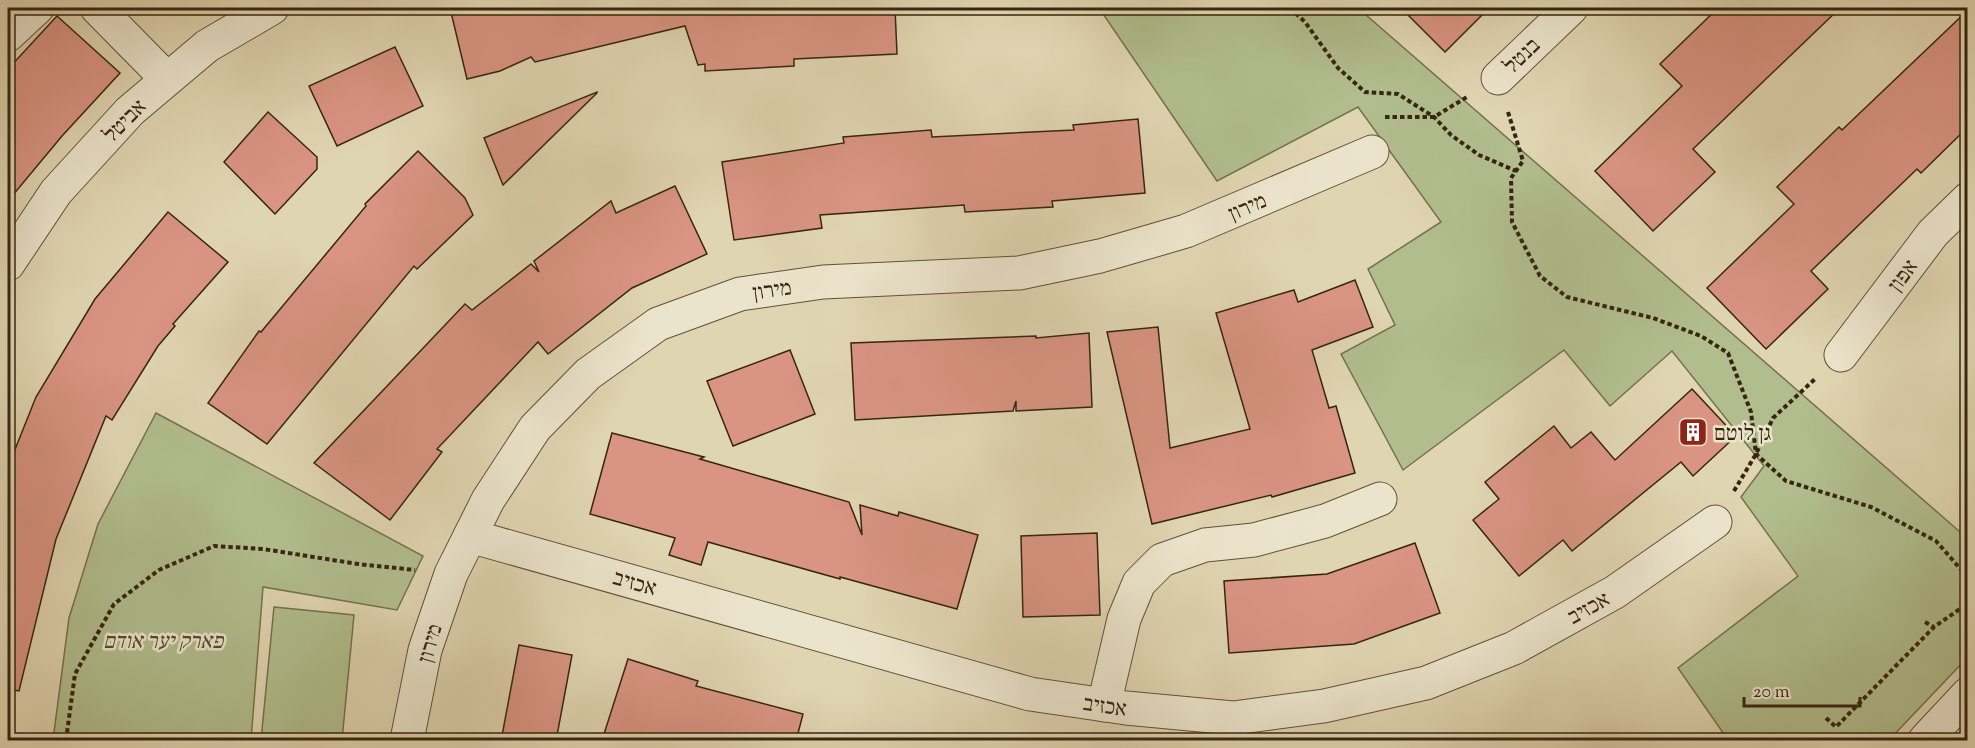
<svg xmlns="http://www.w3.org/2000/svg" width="1975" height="748" viewBox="0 0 1975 748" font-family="'Sorts Mill Goudy','Frank Ruhl Libre',serif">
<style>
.green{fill:#b1bd8d;stroke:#74724e;stroke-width:1.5}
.building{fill:#d99482;stroke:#362610;stroke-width:1.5}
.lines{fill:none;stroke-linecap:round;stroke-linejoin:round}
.minor-casing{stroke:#605238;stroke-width:35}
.path{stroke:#362610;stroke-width:4;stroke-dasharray:4.5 3;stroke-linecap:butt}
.minor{stroke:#ebe4cc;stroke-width:33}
.labels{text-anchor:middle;stroke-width:5;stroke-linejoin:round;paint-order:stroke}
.street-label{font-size:22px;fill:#362610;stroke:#ebe4cc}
.poi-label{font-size:22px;fill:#362610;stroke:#ebe4cc;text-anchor:start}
.park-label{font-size:22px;font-style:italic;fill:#554c2f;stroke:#ebe4cc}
</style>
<rect width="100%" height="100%" fill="#e0d5b1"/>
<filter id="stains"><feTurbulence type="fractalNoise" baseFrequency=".00333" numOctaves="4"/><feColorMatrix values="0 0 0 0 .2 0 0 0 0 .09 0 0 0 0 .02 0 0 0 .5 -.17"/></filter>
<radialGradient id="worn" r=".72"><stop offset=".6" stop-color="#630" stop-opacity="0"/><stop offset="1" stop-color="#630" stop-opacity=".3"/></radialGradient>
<!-- green -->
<g class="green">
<polygon points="1099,8 1358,8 1967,538 1967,658 1889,740 1728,740 1678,668 1798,576 1741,497 1764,466 1672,351 1610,406 1564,350 1403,470 1341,354 1395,325 1368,269 1441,222 1358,107 1217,181"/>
<polygon points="156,413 423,556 397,610 263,587 251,740 53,740 69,618 98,524"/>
<polygon points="274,607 354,615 342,740 261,740"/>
</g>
<!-- building -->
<g class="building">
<polygon points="450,8 895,8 897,54 794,59 794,66 705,71 705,64 698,65 685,26 535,62 531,57 500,71 467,79"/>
<polygon points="1401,8 1489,8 1445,52"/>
<polygon points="1718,8 1840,8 1693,149 1715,172 1653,231 1595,171 1682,86 1660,64"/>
<polygon points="1968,10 1968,127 1921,173 1917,169 1811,271 1828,289 1766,349 1707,288 1794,204 1777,187 1839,127 1842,130"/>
<polygon points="57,16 120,73 62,136 8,201 8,69"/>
<polygon points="395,47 423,106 337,146 309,86"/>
<polygon points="597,92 597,93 503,185 484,138"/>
<polygon points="268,112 317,157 317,169 275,214 224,162"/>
<polygon points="1138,119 1145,193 1052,201 1053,207 965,212 964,205 820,215 822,228 734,240 722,162 844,143 843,137 931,130 932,137 1074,130 1073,125"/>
<polygon points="418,151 465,198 473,215 417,269 414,266 267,444 208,403 259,331 261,332 366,206 365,204"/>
<polygon points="675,186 707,254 632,288 548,354 538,342 437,449 442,452 390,520 314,463 465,304 472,310 531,264 539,272 534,261 611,201 616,213"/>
<polygon points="168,212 228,262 173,324 175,326 158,346 112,420 106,416 56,539 19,691 8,689 8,467 36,397 95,299"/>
<polygon points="1355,280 1373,327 1312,350 1329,408 1336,406 1355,473 1272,497 1271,495 1152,524 1107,332 1158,327 1170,448 1250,429 1216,313 1294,290 1298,302"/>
<polygon points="1089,333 1092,407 1016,411 1016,401 1013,411 855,420 851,343 1036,336 1036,338"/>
<polygon points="790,350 815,414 733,446 707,381"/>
<polygon points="1692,389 1736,436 1693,476 1681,462 1572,551 1563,540 1519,576 1473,520 1499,499 1485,482 1554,426 1571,448 1591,432 1615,460"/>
<polygon points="612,433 704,457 700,459 849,502 862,535 860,505 898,516 899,512 978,535 957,609 840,577 840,579 708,542 701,565 669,555 675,538 590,514"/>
<polygon points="1097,533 1100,615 1023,617 1021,536"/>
<polygon points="1415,543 1440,613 1354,644 1229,653 1224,581 1327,574"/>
<polygon points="519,645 572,655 556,741 501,741"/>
<polygon points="628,659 698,681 696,686 803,714 796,741 626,741 604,734"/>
</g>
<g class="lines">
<!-- minor casing -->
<g class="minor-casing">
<g id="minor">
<polyline points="97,8 167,79"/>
<polyline points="8,35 37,8"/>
<polyline points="1498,78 1571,8"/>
<polyline points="8,264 56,192 130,111 207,46 272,8"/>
<polyline points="1841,355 1933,233 1968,199"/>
<polyline points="470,536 1030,694 1126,708 1233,718 1324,706 1426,683 1514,648 1615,592 1715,522"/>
<polyline points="1104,705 1124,619 1139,583 1162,560 1205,545 1254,540 1325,521 1380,499"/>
<polyline points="407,740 425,650 451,574 488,500 535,428 588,374 658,324 740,294 823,282 1019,273 1100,256 1186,231 1372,152"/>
<polyline points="1925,740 1968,694"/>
</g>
</g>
<!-- path -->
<g class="path">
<polyline points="1290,8 1305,22 1338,68 1365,92 1398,94 1434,117 1451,135 1479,155 1516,171"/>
<polyline points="1508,112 1523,161 1511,178 1512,222 1540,276 1567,297 1653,318 1701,336 1728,353 1751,412 1756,454 1786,481 1871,507 1936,541 1964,573 1968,605"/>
<polyline points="1385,117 1434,117 1467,97"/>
<polyline points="1734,491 1756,454 1773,418 1815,379"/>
<polyline points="1925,622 1934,627"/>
<polyline points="1826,718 1836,727 1934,627 1967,604"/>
<polyline points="66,740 75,674 114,604 159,570 214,546 263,549 358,564 415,570"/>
</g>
<!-- minor -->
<use href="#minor" class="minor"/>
</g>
<!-- icons -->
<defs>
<g id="building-square" transform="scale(1.5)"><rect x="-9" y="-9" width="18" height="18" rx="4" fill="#8f2418" stroke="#ebe4cc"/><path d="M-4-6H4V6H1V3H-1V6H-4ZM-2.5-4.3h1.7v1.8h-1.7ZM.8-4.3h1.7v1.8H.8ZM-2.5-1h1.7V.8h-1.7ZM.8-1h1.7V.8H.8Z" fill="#fff"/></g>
</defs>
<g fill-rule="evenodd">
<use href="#building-square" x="1693" y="432"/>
</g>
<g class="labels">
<!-- street labels -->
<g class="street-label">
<text transform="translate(1521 55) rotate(-44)" y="8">בנטל</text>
<text transform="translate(124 120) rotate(-45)" y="8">אביטל</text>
<text transform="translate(1247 206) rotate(-23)" y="8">מירון</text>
<text transform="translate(1902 275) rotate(-53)" y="8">אפון</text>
<text transform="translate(772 289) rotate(-8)" y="8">מירון</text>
<text transform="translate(635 582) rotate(16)" y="8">אכזיב</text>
<text transform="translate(1588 607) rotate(-29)" y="8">אכזיב</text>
<text transform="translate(429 643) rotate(-74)" y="8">מירון</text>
<text transform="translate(1105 705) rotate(8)" y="8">אכזיב</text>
</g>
<!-- poi labels -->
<g class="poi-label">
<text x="1714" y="440">גן לוטם</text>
</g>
<!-- park labels -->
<g class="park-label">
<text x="163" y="648">פארק יער אודם</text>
</g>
</g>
<!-- margin -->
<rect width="1975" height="748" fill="none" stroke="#e0d5b1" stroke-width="30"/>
<rect x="9" y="9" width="1957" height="730" fill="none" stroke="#362610" stroke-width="3"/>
<rect x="15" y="15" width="1945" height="718" fill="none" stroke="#362610" stroke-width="1.5"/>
<!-- scale -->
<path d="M1744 697v9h116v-9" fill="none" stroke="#362610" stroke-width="3"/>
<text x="1753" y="697" font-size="18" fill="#362610" stroke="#ebe4cc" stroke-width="4.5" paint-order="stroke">20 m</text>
<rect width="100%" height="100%" filter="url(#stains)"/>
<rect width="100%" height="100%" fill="url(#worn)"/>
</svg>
